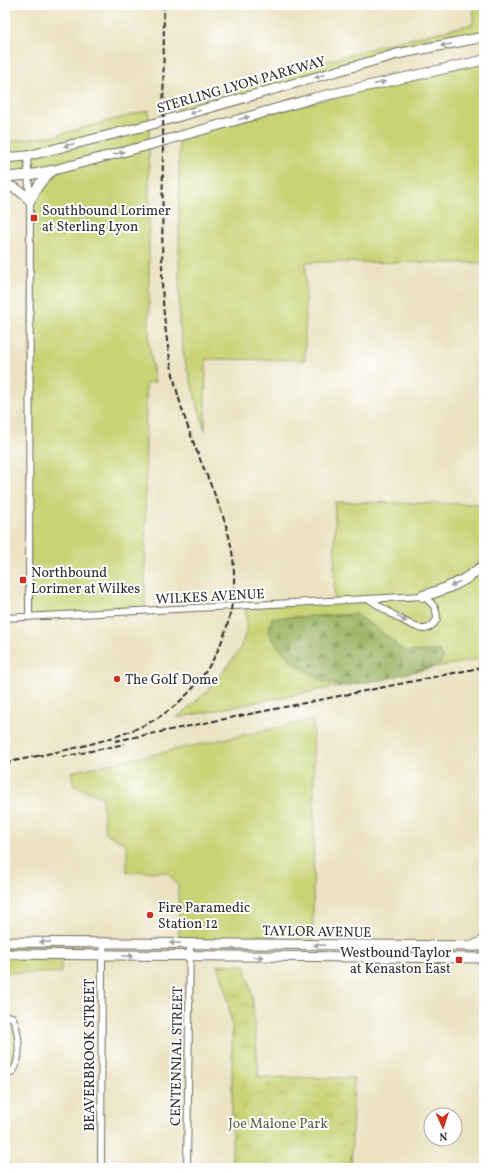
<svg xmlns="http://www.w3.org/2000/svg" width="489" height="1173" viewBox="0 0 489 1173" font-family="Vollkorn,serif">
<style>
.green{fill:#c7d375;stroke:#797f50}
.forest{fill:url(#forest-firs);stroke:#647048}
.park{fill:url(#park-tufts);stroke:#797f50}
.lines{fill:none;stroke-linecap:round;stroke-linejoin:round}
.street-casing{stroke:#6e6b60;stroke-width:8}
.secondary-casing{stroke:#6e6b60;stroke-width:11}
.primary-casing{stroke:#6e6b60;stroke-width:12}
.street{stroke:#fff;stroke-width:6}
.secondary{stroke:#fff;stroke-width:9}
.primary{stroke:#fff;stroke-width:10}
.rail{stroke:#2b2b2b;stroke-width:2;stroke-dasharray:6 3;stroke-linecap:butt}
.oneway{fill:#a0a0a0}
.poi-dot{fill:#c8321e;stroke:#fff;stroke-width:1.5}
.labels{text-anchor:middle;stroke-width:4;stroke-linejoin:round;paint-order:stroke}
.street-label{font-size:14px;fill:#2b2b2b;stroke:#fff}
.poi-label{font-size:14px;fill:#2b2b2b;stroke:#fff;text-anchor:start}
.park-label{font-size:14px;fill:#5a5d41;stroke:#fff}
</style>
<defs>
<pattern id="forest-firs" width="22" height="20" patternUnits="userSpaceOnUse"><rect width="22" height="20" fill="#9db566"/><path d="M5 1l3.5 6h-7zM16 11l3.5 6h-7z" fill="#809354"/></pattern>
<pattern id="park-tufts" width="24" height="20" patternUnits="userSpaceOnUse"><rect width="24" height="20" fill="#c7d375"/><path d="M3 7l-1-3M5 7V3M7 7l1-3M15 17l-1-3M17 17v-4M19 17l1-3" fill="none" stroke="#abb565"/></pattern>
</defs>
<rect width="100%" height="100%" fill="#fff"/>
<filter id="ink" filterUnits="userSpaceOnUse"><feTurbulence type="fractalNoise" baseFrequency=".025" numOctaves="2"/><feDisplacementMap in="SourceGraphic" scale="8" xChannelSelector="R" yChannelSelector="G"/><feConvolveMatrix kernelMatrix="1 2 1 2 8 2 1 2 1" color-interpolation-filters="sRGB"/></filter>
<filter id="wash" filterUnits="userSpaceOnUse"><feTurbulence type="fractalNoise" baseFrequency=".012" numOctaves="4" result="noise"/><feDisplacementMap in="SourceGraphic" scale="16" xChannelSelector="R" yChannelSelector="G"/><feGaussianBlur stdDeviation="0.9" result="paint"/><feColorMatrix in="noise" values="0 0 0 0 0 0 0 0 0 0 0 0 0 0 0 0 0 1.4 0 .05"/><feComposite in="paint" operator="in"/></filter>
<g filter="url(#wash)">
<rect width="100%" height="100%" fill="#ebe2c1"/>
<!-- green -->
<g class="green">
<polygon points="474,5 484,5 484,37 397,54 179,117 178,104 376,47 473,24"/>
<polygon points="484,60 484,263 306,262 305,360 206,359 205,431 184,358 179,321 179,136"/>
<polygon points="149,110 149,343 155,382 146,383 145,611 29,617 30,201 15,194 5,192 5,184 30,200 45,176 5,177 5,142 57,135"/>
<polygon points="335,502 484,504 484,658 176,718 207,692 239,651 246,632 246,606 370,600 334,600"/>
<polygon points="313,720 314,785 313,945 179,943 178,885 167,872 127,872 127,845 105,833 102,797 74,786 71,772"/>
<polygon points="5,945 96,947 97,948 96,951 5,951"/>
<polygon points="5,954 61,955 61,973 5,973"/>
</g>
<!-- forest -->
<polygon class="forest" points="356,614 378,629 404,651 439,651 443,658 440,664 386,679 363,683 343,686 324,682 292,662 271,638 268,631 272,618"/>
<!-- park -->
<g class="park">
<polygon points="218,965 245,965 252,994 259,1077 354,1078 351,1168 232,1168 232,1026 226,990"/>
<polygon points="5,1019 12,1024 15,1035 14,1062 10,1070 5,1073"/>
</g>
</g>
<g filter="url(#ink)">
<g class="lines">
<!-- street casing -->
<g class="street-casing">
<g id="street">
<polyline points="27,156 30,201 29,617"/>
<path d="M 5,618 L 423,596 C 432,603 437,607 437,619 C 434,624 431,628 425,629 C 415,630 379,606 369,599"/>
<path d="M 5,1016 L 12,1017 C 20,1030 24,1071 5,1076"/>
<polyline points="5,1164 12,1168"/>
<polyline points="101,1168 102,962 104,943"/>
<polyline points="187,1168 190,944"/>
</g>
</g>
<!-- secondary casing -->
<g class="secondary-casing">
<g id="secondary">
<polyline points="5,158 27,156 149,125 397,54 484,37"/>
<polyline points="5,177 29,175 54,170 149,145 314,98 484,60"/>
<path d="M 5,184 C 16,188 23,192 30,201 C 36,189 41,179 52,171"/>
<polyline points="5,942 481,946"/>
<polyline points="5,954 484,958"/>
</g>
</g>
<!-- primary casing -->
<g class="primary-casing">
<g id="primary">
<path d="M 423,596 C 446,589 465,582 484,565"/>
<polyline points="474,946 484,941"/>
<polyline points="482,958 484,960"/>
</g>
</g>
<!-- street -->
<use href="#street" class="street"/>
<!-- secondary -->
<use href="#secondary" class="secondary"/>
<!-- primary -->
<use href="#primary" class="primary"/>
<!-- rail -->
<g class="rail">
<polyline points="115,741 484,667"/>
<path d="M 37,756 C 74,749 127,737 159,717 C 218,680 245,607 230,541 C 222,505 202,468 190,433 C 172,384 164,335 162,283 L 164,5"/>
<polyline points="62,757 125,744"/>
<polyline points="5,763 42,755"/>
</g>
</g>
<!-- one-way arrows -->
<defs><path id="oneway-solid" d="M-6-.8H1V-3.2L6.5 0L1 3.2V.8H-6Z"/></defs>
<g class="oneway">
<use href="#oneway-solid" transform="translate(446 45) rotate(169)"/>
<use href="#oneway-solid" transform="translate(320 76) rotate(164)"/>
<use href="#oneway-solid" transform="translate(380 83) rotate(-13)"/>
<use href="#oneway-solid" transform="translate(195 112) rotate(164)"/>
<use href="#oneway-solid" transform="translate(244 118) rotate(-16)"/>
<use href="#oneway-solid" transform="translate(69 145) rotate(166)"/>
<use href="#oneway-solid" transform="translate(119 153) rotate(-15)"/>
<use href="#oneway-solid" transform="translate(455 584) rotate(151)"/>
<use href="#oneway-solid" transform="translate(402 619) rotate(31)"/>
<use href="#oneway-solid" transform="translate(45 942) rotate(-179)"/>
<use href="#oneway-solid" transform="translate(175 943) rotate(-179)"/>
<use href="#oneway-solid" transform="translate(319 945) rotate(-179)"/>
<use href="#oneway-solid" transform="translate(128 956) rotate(1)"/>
<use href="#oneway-solid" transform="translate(258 957)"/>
</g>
</g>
<!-- markers -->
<g class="poi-dot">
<rect x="30" y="214" width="8" height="8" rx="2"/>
<rect x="19" y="576" width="8" height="8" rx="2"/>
<circle cx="117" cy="679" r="4"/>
<circle cx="150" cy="915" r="4"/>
<rect x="455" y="956" width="8" height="8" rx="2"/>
</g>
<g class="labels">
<!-- street labels -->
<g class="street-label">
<text transform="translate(241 84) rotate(-16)" y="5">STERLING LYON PARKWAY</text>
<text transform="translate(210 596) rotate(-3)" y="5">WILKES AVENUE</text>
<text transform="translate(317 931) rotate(1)" y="5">TAYLOR AVENUE</text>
<text transform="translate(89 1055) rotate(-90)" y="5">BEAVERBROOK STREET</text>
<text transform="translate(176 1056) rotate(-89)" y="5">CENTENNIAL STREET</text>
</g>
<!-- poi labels -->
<g class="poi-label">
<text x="42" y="215">Southbound Lorimer<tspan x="42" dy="16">at Sterling Lyon</tspan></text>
<text x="31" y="577">Northbound<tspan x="31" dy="16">Lorimer at Wilkes</tspan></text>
<text x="125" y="684">The Golf Dome</text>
<text x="158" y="912">Fire Paramedic<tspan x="158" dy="16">Station 12</tspan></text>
<text x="451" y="957" text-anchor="end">Westbound Taylor<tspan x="451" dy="16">at Kenaston East</tspan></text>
</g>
<!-- park labels -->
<g class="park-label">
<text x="278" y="1128">Joe Malone Park</text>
</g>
</g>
<!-- margin -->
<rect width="489" height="1173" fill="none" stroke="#fff" stroke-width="20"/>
<!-- north arrow -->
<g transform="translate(443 1127) rotate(177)"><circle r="19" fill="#ffffff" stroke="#aaaaaa"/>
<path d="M0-3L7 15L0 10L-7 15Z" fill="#c8321e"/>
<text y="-6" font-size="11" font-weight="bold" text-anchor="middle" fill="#2b2b2b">N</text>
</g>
</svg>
